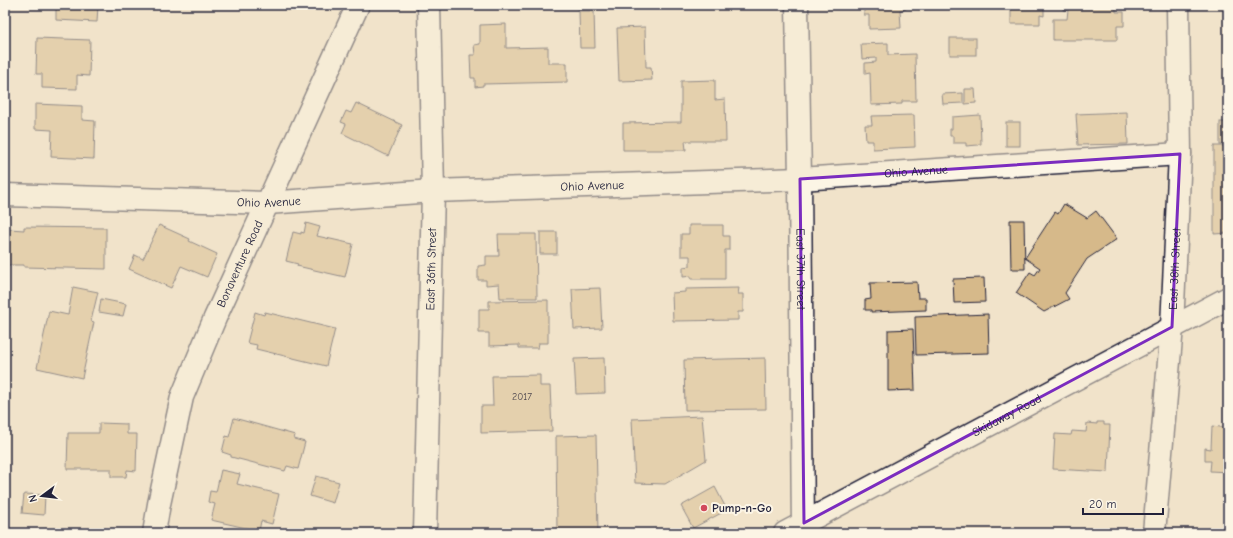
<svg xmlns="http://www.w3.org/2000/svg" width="1233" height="538" viewBox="0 0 1233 538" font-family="'Comic Neue',sans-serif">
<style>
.building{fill:#d6b98a;stroke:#22223b}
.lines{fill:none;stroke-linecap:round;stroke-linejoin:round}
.street-casing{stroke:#22223b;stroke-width:25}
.secondary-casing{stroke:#22223b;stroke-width:25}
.street{stroke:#fcf5e5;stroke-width:22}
.secondary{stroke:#fcf5e5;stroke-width:22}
.marked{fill:none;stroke:#7b2cbf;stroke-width:3;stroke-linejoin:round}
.poi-dot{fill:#d1495b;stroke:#fcf5e5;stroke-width:1.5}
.labels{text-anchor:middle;stroke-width:4;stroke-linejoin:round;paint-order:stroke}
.number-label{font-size:10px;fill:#4f484f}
.street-label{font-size:12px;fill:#22223b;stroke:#fcf5e5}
.poi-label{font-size:12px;font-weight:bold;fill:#22223b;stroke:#fcf5e5;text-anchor:start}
</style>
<rect width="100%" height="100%" fill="#f1e3ca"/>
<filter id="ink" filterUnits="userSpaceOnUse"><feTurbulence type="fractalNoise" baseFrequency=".025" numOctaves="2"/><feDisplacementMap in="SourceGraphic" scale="8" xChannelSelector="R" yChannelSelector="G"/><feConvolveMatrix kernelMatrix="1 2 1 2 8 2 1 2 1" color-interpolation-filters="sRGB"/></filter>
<g filter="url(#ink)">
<!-- building -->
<g class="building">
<polygon points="56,5 98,5 97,22 56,20"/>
<polygon points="578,5 603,5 603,8 578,9"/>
<polygon points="864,5 905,5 906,9 900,10 901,28 869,29 869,15 864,15"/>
<polygon points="1011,5 1044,5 1044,16 1040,15 1040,24 1011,24"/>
<polygon points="1063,5 1116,5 1116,12 1124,12 1124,26 1117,26 1117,40 1053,40 1053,19 1067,19 1068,10 1063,10"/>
<polygon points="579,11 594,11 595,48 580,48"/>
<polygon points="506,24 506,48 548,47 548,63 567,63 567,82 483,84 483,86 475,87 475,78 471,78 470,55 475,55 474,45 480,44 480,25"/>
<polygon points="645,27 646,67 651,67 652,80 619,81 617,28"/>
<polygon points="37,38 90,40 89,76 77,75 77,89 42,88 42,74 36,74"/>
<rect x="950" y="38" width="26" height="17"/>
<polygon points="888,43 888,55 915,54 916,101 902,101 902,104 871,105 870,73 865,74 865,63 876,62 876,58 862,59 861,44"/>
<polygon points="715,80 715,100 725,99 726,141 685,141 686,150 623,150 623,123 681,122 681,81"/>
<polygon points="965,89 975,89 976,103 965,104"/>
<polygon points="963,93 963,103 943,104 942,94"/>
<polygon points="356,103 402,125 388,156 342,133 346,124 341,122 346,111 351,113"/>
<polygon points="35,104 82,106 82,120 95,121 94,159 51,157 52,130 35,129"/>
<polygon points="1127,112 1128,144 1078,145 1076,114"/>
<polygon points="914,115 915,147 873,149 873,141 866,141 865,125 872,125 871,116"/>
<polygon points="980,115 981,144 978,144 978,145 966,146 966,143 953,143 953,136 950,136 950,129 952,129 952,117"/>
<rect x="1006" y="122" width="14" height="24"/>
<rect x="1220" y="122" width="8" height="23"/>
<polygon points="1214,146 1228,146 1228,233 1214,234"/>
<polygon points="1064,204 1087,218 1096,211 1117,239 1087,259 1065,293 1069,299 1044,312 1016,293 1030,272 1035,275 1040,268 1025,258 1055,212 1058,214"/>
<polygon points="1010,220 1024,220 1025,269 1011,269"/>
<polygon points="306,223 320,227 317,236 353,244 345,277 297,266 298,264 286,261 293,232 301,234 301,232 304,233"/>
<polygon points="159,225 190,239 189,241 217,254 207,277 181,266 171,288 129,269 135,255 143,259"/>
<polygon points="689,225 723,225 723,236 729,236 729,250 725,250 725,279 691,279 691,276 683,277 683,267 690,266 690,256 681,256 681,234 689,234"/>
<polygon points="24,227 106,228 106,269 24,267 24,265 8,265 9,229 24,230"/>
<rect x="540" y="232" width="17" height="22"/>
<polygon points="498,234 536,234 537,298 500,298 499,284 486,285 486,280 478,280 478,266 486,265 486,256 499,256"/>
<polygon points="984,278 985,302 954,303 953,279"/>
<polygon points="917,282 918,298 926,298 926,310 871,312 871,310 865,310 865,300 871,299 870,283"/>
<polygon points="73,287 98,292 91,321 94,322 82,378 37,368 49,311 68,315"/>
<polygon points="600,288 602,328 574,329 572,289"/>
<polygon points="739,288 738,294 743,294 743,312 738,312 738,320 673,321 672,293 685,292 685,289"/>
<polygon points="101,299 126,304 123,316 99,312"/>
<polygon points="548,300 548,343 539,343 538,348 519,348 519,345 489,346 489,333 479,333 479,309 489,309 489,301"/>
<polygon points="255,312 264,315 265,312 335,329 326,366 256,349 257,345 247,343"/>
<polygon points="988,314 989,353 916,355 915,317"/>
<polygon points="913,329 915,390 888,391 888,330"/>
<polygon points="604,358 605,393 576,394 574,359"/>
<polygon points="765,358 766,409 685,410 684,360"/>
<polygon points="540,375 540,386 550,386 552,431 481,433 481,406 493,406 492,376"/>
<polygon points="702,416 706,460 665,484 635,483 632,419"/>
<polygon points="234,418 295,435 294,439 305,442 298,469 287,466 285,471 231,457 231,455 222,452 226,436 229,437"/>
<polygon points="1097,422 1104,422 1104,425 1110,425 1108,472 1053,469 1055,434 1071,435 1072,431 1086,432 1087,423 1097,424"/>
<polygon points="99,423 127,424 127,434 137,434 136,471 127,470 126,477 111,477 111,469 67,469 68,433 99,433"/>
<polygon points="1212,426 1228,428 1228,472 1210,471 1211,461 1205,461 1205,448 1211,449"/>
<polygon points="596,435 598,533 557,533 556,436"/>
<polygon points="221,470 240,474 237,484 279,494 272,524 261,521 259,531 211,520 215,504 208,502 210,491 216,492"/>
<polygon points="316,476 339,482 333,503 310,496"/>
<polygon points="715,487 727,510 693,528 681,506"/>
<polygon points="24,494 45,495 44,515 22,513"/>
</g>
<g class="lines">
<!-- street casing -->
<g class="street-casing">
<g id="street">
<path id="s1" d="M 797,5 L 800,179 L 803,533"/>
<path id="s2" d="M 5,195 L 267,203 L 433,191 L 800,179 L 1180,154"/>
<path id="s3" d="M 154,533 L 159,504 L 182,397 L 215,318 L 358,5"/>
<path id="s4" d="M 1154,533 L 1172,327 L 1180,154 L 1178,5"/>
</g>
</g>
<!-- secondary casing -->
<g class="secondary-casing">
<g id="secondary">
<path id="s5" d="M 425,533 L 433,191 L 429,5"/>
<path id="s6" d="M 785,533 L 1228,298"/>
</g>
</g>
<!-- street -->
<use href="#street" class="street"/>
<!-- secondary -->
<use href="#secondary" class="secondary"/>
</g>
</g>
<!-- marked area -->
<path d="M0 0H1233V538H0ZM 1180,154 L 1172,327 L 804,523 L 800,179 Z" fill="#f1e3ca" fill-opacity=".55" fill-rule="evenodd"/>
<path class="marked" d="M 1180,154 L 1172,327 L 804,523 L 800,179 Z"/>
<!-- markers -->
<circle class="poi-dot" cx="704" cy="508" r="4"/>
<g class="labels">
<!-- number labels -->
<g class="number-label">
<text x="522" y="400">2017</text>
</g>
<!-- street labels -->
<g class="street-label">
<text dy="4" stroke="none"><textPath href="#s2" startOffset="912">Ohio Avenue</textPath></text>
<text dy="4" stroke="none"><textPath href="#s2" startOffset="588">Ohio Avenue</textPath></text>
<text dy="4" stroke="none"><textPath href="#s2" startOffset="264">Ohio Avenue</textPath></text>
<text dy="4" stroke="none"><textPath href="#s3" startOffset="284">Bonaventure Road</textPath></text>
<text dy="4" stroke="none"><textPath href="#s5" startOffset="264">East 36th Street</textPath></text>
<text dy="4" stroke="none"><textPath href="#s1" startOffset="264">East 37th Street</textPath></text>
<text dy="4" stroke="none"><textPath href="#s4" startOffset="265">East 38th Street</textPath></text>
<text dy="4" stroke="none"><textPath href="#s6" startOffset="251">Skidaway Road</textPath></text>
</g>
<!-- poi labels -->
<g class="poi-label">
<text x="712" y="512">Pump-n-Go</text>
</g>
</g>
<!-- margin -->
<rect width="1233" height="538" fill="none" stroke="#fcf5e5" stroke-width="20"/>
<rect x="10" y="10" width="1213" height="518" fill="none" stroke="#22223b" stroke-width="1.5" filter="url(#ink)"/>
<!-- north arrow -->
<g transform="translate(42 496) rotate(255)" stroke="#fcf5e5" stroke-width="3" paint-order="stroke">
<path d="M0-3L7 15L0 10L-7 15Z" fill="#22223b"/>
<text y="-6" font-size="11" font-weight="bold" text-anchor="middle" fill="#22223b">N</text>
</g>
<!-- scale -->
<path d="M1083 508v6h80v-6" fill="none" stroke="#22223b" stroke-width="2"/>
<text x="1089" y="508" font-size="12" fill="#22223b" stroke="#fcf5e5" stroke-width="3" paint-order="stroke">20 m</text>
</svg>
